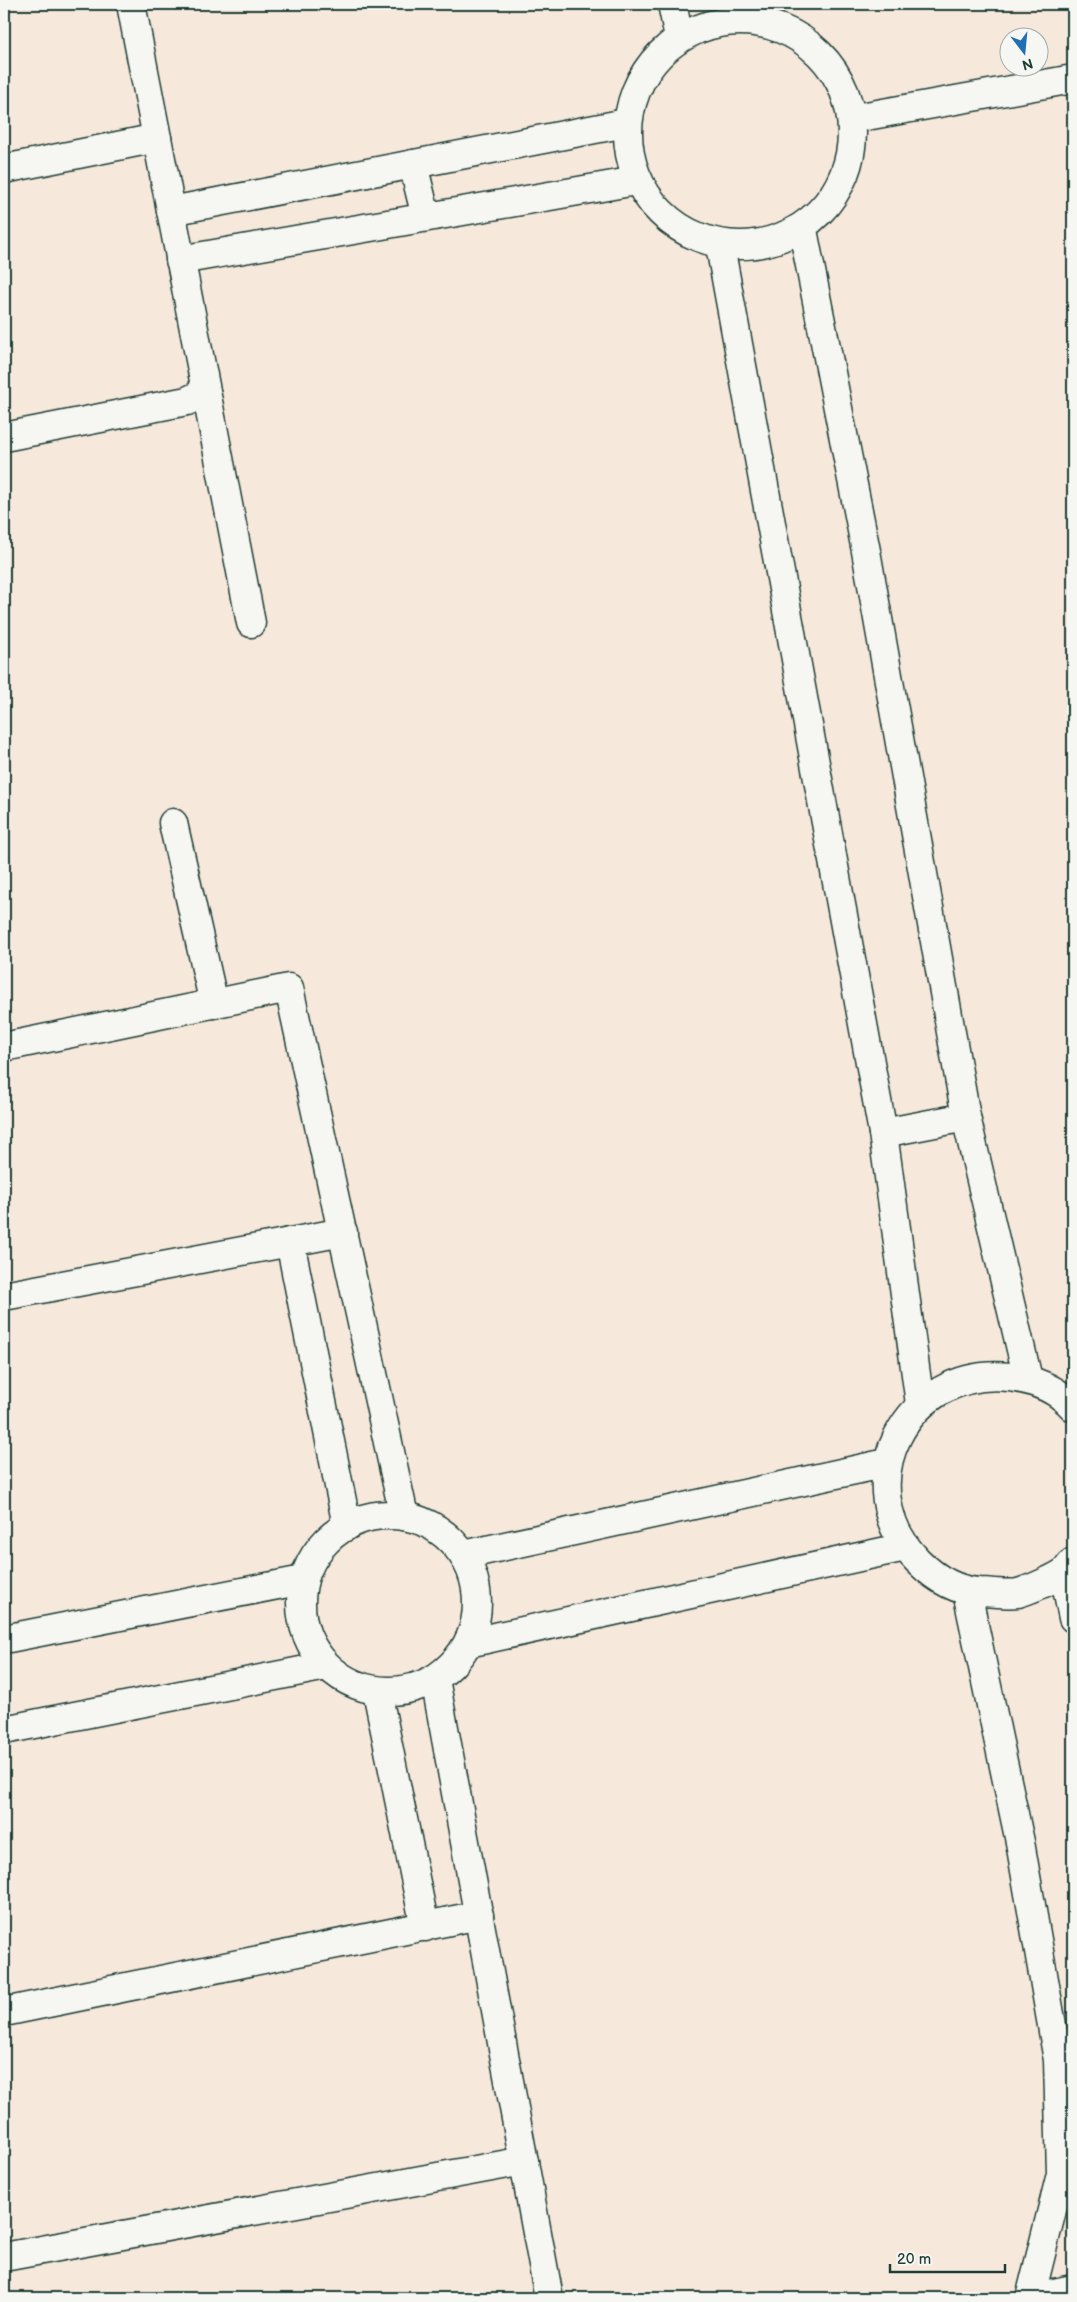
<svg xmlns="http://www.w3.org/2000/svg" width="1077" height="2302" viewBox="0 0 1077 2302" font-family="'Balsamiq Sans',sans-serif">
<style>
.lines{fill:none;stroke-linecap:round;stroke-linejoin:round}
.street-casing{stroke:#1f3d34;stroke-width:31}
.street{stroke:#f6f6f2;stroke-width:28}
</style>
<rect width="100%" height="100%" fill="#f7e8dc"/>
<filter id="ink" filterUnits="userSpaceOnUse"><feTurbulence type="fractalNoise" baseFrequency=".02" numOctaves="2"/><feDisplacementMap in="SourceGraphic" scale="10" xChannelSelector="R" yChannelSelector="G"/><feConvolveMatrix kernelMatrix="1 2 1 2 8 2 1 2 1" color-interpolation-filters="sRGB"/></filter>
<g filter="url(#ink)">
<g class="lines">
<!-- street casing -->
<g class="street-casing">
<g id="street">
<polyline points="131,4 251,623"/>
<polyline points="672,4 679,37"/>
<circle cx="740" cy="133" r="112"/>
<polyline points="855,118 1073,79"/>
<polyline points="413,164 426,217"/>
<polyline points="4,169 157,138"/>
<polyline points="171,211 626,123"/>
<polyline points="803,230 866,551 966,1117 1028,1379"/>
<polyline points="720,246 883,1133 920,1404"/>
<polyline points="180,260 636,181"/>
<polyline points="4,437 187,401 206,392"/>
<polyline points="173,823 214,1004"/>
<polyline points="4,1047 289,988 404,1516"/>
<polyline points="883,1133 966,1117"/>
<polyline points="290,1242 347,1526"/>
<polyline points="4,1296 343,1232"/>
<path d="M 1073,1407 C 1057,1389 1034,1380 1010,1377 C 907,1365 844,1486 918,1561 C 935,1578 956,1591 980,1592 C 992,1592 1007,1595 1018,1593 C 1029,1590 1054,1579 1063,1573 C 1067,1570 1070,1565 1073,1562"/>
<circle cx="389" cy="1603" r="88"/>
<polyline points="464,1555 887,1463"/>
<polyline points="1064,1573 1073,1618"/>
<polyline points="967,1592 1020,1842 1058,2060 1061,2174 1030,2298 1073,2289"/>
<polyline points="4,1639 303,1580"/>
<polyline points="468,1643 905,1547"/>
<polyline points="435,1679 549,2298"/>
<polyline points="377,1691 425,1927"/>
<polyline points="4,1730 326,1666"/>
<polyline points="4,2012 479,1915"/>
<polyline points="4,2257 524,2161"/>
</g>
</g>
<!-- street -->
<use href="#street" class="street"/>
</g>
</g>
<!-- margin -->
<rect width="1077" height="2302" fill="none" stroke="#f6f6f2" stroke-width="20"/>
<rect x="10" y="10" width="1057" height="2282" fill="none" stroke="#1f3d34" stroke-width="2" filter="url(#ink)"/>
<!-- north arrow -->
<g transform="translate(1024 52) rotate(164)"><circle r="24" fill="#f6f6f2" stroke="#a0aca6"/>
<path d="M0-4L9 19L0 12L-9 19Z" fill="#1f6fb2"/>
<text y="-8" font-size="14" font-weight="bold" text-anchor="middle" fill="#1f3d34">N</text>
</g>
<!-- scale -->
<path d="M890 2264v8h115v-8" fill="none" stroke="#1f3d34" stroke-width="2.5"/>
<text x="897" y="2264" font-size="15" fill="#1f3d34" stroke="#f6f6f2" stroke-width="4" paint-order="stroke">20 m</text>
</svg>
